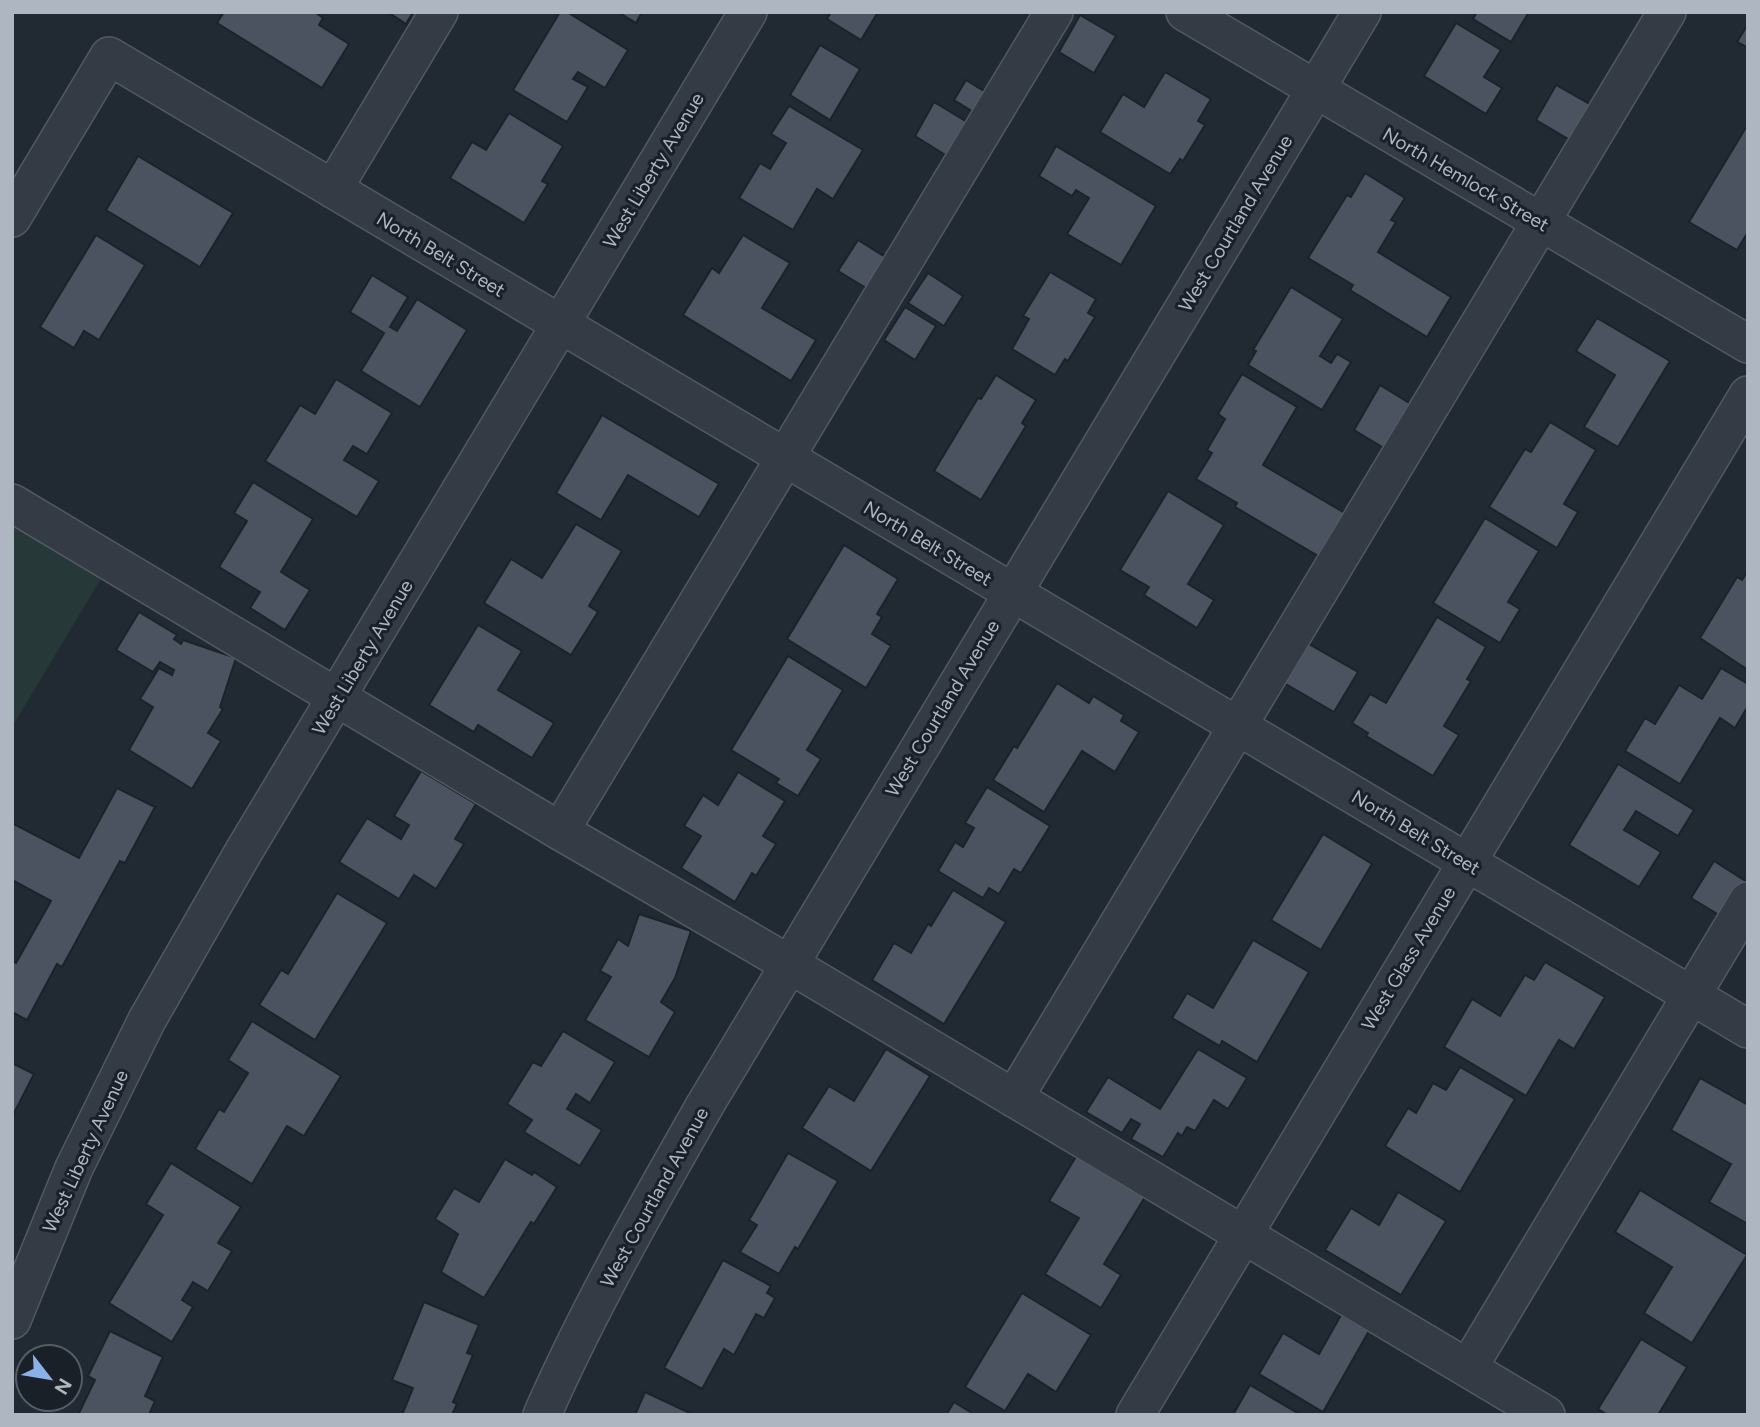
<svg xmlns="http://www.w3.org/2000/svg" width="1760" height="1427" viewBox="0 0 1760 1427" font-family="Figtree,sans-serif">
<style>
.green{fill:#273838}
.building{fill:#4a535f;stroke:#1c222a;stroke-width:2}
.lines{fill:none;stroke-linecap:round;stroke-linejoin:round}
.minor-casing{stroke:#525962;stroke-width:40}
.minor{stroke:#343b44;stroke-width:37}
.labels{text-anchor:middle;stroke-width:6;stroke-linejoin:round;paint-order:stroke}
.street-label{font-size:19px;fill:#aeb6c1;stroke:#1a2028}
</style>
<rect width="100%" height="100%" fill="#212933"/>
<!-- green -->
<polygon class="green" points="12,523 102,577 12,727"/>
<!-- building -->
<g class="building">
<polygon points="224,12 315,12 323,18 319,25 349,44 322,88 217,23"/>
<polygon points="388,12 413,12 406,24"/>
<polygon points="560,12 567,12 628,50 605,88 578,72 573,79 588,87 567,122 513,90"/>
<polygon points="618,12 642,12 636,23"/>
<polygon points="831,12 878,12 861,40 827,19"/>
<polygon points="1477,12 1529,12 1511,42 1473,19"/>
<polygon points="1080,15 1116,36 1094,73 1059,52"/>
<polygon points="1456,23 1501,50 1484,77 1502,88 1486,114 1424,76"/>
<polygon points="1748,24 1748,48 1737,42"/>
<polygon points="820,45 860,69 830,120 790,95"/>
<polygon points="1165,72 1211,99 1198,121 1205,125 1183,161 1180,159 1170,174 1100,132 1123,94 1144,107"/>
<polygon points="966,80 995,98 983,118 954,100"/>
<polygon points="1556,85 1595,107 1575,143 1536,120"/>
<polygon points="934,102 967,122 947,156 915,136"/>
<polygon points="789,106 863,150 833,199 817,189 793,230 739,198 760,163 770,169 786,143 771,134"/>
<polygon points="509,113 563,146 542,181 548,184 524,223 450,178 472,142 486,150"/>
<polygon points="1748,124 1748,232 1737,250 1689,222"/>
<polygon points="1056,146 1156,206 1121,265 1067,234 1089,198 1076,190 1072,196 1039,176"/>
<polygon points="138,156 233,213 200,267 106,210"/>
<polygon points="1365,173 1405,198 1391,220 1396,222 1378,252 1451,297 1427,337 1350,290 1353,285 1308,258 1347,195 1351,197"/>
<polygon points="96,235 145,265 99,340 84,331 74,348 40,327"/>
<polygon points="743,235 790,263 762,308 816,340 791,381 683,315 712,268 719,273"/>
<polygon points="858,240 895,263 876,294 838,271"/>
<polygon points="1050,272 1096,299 1088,313 1095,317 1068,361 1065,359 1055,375 1012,349 1029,319 1023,316"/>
<polygon points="928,273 963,296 944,326 908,303"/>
<polygon points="372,275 408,297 390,327 397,331 417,299 467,330 420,407 361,371 384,333 350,312"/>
<polygon points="1291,287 1343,319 1320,356 1331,363 1337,354 1351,362 1322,410 1248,365 1256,351 1253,350"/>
<polygon points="905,307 936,326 915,360 884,340"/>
<polygon points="1597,318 1670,361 1618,447 1584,427 1615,375 1576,351"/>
<polygon points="1242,374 1297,407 1263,465 1350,516 1325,560 1235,507 1237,503 1196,479 1212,453 1207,450 1225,419 1218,414"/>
<polygon points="996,375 1036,400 1022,423 1026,426 981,500 934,471 978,398 981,399"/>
<polygon points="336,379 392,413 367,454 353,446 344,460 379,481 357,517 265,461 300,405 315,414"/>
<polygon points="1380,385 1419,409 1392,453 1354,430"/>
<polygon points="602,415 719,484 699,517 628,475 601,520 556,493"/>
<polygon points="1550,422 1596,450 1564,504 1578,512 1557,548 1489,507 1525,449 1531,452"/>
<polygon points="253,482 313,519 281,572 310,590 285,630 250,608 260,592 219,567 247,521 234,513"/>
<polygon points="1168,491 1224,525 1188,584 1214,600 1197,628 1144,595 1149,587 1120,570"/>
<polygon points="1485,518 1539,551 1508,602 1520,609 1500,643 1433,603"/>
<polygon points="576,524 622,551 589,606 598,612 571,655 484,603 511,559 542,578"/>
<polygon points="844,545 898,579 877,614 882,617 872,634 891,646 866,688 787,639"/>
<polygon points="1748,571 1748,670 1700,638 1737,577 1742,580"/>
<polygon points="139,612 177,635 174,639 181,644 183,640 236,658 220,707 223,709 208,733 221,741 192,789 129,750 153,707 140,699 159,668 172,675 174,670 160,662 153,672 116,650"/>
<polygon points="1437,617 1486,647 1467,679 1471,681 1444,726 1459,735 1433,776 1366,736 1368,733 1352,723 1370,694 1386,703"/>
<polygon points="478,625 522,651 498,690 554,723 532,758 478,725 474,732 429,705"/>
<polygon points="1307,643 1358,672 1334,712 1284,683"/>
<polygon points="788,656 843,690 807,750 821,759 798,796 776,783 779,779 731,750"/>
<polygon points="1721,668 1748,684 1748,706 1735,728 1720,718 1680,784 1625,751 1645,718 1655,724 1679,685 1702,699"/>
<polygon points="1057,683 1089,703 1093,696 1124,715 1121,721 1139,732 1115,772 1082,751 1044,812 993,780 1014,746 1017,748"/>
<polygon points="1618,764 1694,810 1678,836 1636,811 1624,830 1661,852 1639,887 1569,845"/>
<polygon points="421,771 476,804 455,839 464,844 436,889 414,875 399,899 339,862 367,818 401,839 409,825 394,816"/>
<polygon points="738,772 785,801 763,836 776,844 756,876 752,873 735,902 681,868 701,836 684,826 703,795 718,805"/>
<polygon points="987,787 1050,826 1021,873 1014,869 999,894 989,888 983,898 938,871 955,842 963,847 974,828 965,823"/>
<polygon points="117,788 155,807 125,863 120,861 62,967 57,964 27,1020 12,1012 12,961 16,963 51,901 12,880 12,823 79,858"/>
<polygon points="1323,834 1372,864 1321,950 1271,920"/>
<polygon points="1714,861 1747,882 1724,918 1691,898"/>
<polygon points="953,890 1006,922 944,1024 872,980 894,943 911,953 928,924 931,926"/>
<polygon points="337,893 387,923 315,1040 259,1005 281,970 288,974"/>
<polygon points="639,914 691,931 675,978 661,1002 675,1012 649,1057 585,1020 611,977 600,971 618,939 628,946"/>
<polygon points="1253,940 1309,972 1257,1062 1222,1041 1220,1046 1172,1018 1187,993 1213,1008"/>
<polygon points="1545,962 1605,997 1574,1049 1559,1040 1526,1096 1444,1047 1472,999 1500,1016 1525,975 1534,980"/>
<polygon points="252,1021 341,1076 304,1136 287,1126 252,1184 195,1149 219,1109 224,1112 248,1073 228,1060"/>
<polygon points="563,1031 615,1062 590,1103 576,1094 567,1109 602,1130 580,1166 524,1132 532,1120 507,1104 533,1062 541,1066"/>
<polygon points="886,1049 930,1076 871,1171 802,1128 829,1086 854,1101"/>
<polygon points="1198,1049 1247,1078 1228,1109 1214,1100 1195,1131 1187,1127 1182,1136 1178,1133 1163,1157 1131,1139 1140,1124 1131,1119 1122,1133 1086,1112 1108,1077 1160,1109"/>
<polygon points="12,1063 34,1074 12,1117"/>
<polygon points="1460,1067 1515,1099 1460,1192 1385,1146 1408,1108 1416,1113 1433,1083 1446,1090"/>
<polygon points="1700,1078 1748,1105 1748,1224 1709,1202 1731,1164 1671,1130"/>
<polygon points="788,1153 838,1181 798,1249 795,1247 779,1274 740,1252 757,1225 749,1220"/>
<polygon points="1077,1155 1145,1197 1104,1264 1121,1275 1101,1308 1045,1274 1079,1218 1049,1201"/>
<polygon points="505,1159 532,1175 534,1172 557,1187 534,1224 531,1222 484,1298 441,1272 458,1234 435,1219 454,1188 479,1202"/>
<polygon points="171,1163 241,1207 218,1243 232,1251 208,1291 193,1282 182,1300 193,1307 172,1342 109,1303 163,1215 146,1204"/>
<polygon points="1640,1190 1747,1255 1692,1343 1644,1313 1672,1267 1615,1232"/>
<polygon points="1398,1192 1446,1221 1401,1295 1325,1250 1351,1208 1379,1225"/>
<polygon points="723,1260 771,1286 767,1293 775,1298 764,1318 756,1314 734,1355 724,1349 702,1389 664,1368"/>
<polygon points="1022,1293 1091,1335 1056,1392 1028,1374 1005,1411 965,1387"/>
<polygon points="424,1302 479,1325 467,1353 473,1355 453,1402 457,1404 452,1415 402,1415 413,1388 392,1380"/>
<polygon points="1341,1315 1369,1331 1323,1412 1259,1374 1283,1333 1319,1354"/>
<polygon points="110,1331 163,1357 145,1396 155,1401 149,1415 78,1415 95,1380 88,1376"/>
<polygon points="1641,1339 1687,1367 1658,1415 1608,1415 1598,1409"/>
<polygon points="1250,1385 1301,1415 1233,1415"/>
<polygon points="645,1392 694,1415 635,1415"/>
<polygon points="954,1402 975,1415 946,1415"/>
</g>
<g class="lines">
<!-- minor casing -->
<g class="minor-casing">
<g id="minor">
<polyline points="1185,12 1748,344"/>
<polyline points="333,189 439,12"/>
<polyline points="12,218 109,56 1748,1029"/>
<polyline points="12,503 560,831 789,964 1546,1415"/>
<polyline points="560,831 1054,12"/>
<polyline points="1014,1098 1667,12"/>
<polyline points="12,1320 74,1168 147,1020 244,851 748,12"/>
<polyline points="1468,1368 1748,901"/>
<path d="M 542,1415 C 589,1308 647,1207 705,1105 L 1362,12"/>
<polyline points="1135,1415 1748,395"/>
</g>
</g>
<!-- minor -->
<use href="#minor" class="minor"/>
</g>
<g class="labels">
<!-- street labels -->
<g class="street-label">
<text transform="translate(653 170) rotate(-59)" y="7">West Liberty Avenue</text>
<text transform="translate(1466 179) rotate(30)" y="7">North Hemlock Street</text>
<text transform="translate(1235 223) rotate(-59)" y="7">West Courtland Avenue</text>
<text transform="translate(441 254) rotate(31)" y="7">North Belt Street</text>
<text transform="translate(928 543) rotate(31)" y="7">North Belt Street</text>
<text transform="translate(362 657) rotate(-59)" y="7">West Liberty Avenue</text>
<text transform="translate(942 708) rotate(-59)" y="7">West Courtland Avenue</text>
<text transform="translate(1416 832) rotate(31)" y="7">North Belt Street</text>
<text transform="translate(1408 958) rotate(-59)" y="7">West Glass Avenue</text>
<text transform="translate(85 1151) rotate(-65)" y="7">West Liberty Avenue</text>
<text transform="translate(654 1197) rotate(-61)" y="7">West Courtland Avenue</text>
</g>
</g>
<!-- border -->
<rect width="1760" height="1427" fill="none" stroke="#aeb6c1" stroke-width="28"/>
<!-- north arrow -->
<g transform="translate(49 1378) rotate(121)"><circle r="33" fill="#1a2028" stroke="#555c65" stroke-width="2"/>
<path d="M0-5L12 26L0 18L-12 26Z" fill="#8ab1ea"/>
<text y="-10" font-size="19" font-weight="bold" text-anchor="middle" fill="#aeb6c1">N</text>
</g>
</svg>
